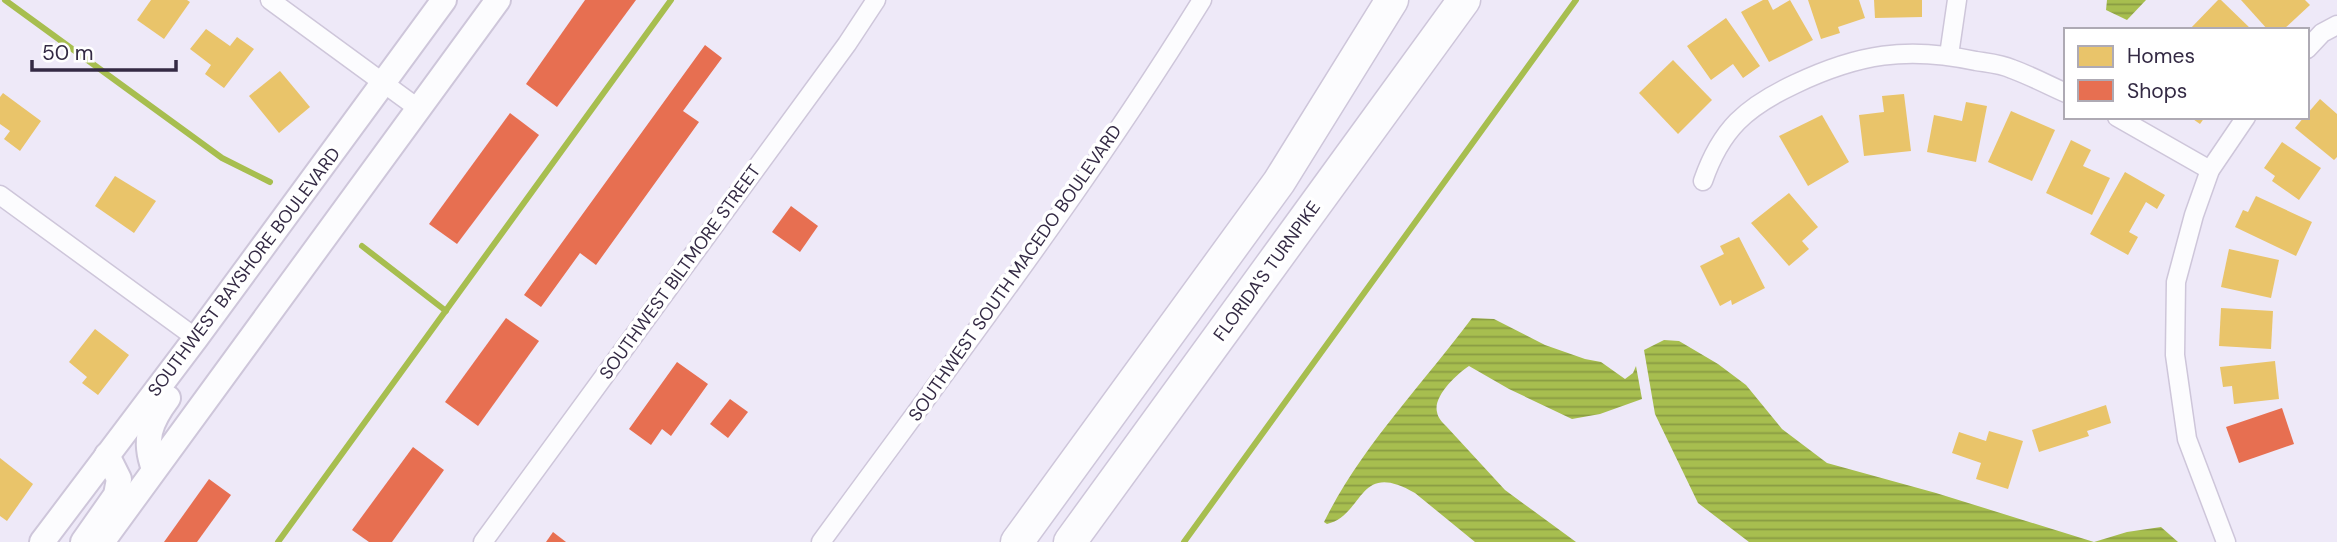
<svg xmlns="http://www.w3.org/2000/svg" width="2337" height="542" viewBox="0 0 2337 542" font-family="'DM Sans',sans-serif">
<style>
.water{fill:url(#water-rules)}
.homes{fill:#e9c46a}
.shops{fill:#e76f51}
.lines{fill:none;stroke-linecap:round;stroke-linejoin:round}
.stream{stroke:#a7be4f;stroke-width:6}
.minor-casing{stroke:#cec6da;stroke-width:21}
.secondary-casing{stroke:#cec6da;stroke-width:28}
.motorway-casing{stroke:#cec6da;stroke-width:35}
.minor{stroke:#fcfcfe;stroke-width:18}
.secondary{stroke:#fcfcfe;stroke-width:24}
.motorway{stroke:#fcfcfe;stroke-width:32}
.labels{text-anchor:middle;stroke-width:7;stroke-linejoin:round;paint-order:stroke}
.street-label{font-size:18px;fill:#342a44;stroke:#fff}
</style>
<defs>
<pattern id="water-rules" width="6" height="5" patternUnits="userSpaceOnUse" patternTransform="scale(1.75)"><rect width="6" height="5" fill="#a7be4f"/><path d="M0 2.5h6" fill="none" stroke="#899b43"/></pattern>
</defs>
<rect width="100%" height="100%" fill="#eee9f8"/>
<!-- water -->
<g class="water">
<polygon points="2107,0 2146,0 2127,20 2106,10"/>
<path d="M 1472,318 L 1494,319 L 1545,345 L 1585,359 L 1601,362 L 1625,379 L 1633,373 L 1636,366 L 1642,399 L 1600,414 L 1572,419 L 1509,389 L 1469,366 C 1457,374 1433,396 1437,412 C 1438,418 1442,422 1446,426 L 1505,490 L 1576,542 L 1475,542 L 1415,493 C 1357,459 1365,515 1327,524 L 1324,522 C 1361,447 1422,385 1472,318 Z"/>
<polygon points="1664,340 1679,341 1718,364 1746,385 1782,429 1827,463 1936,493 2094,542 1749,542 1698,503 1655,414 1644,350"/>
<polygon points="2161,527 2178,542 2094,542 2127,532"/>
</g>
<!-- homes -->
<g class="homes">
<polygon points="151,0 187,0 190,2 164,39 137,20"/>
<polygon points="1763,0 1768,0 1773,10 1790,0 1813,40 1769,62 1741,12"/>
<polygon points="1808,0 1859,0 1865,18 1838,27 1840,33 1821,39"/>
<polygon points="1874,0 1922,0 1922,17 1875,18"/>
<polygon points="2218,0 2221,0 2252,30 2189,30"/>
<polygon points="2241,0 2305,0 2310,5 2283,30 2268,30"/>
<polygon points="1726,18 1760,66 1743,78 1733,64 1711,80 1687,46"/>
<polygon points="206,29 230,46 237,37 254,49 224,88 205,74 211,65 190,49"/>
<polygon points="1673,60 1712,100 1678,134 1639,93"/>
<polygon points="280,71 310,107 279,133 249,96"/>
<polygon points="3,93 41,121 20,151 4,139 10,131 0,124 0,97"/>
<polygon points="1904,94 1911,151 1864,156 1859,115 1884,112 1882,96"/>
<polygon points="2320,99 2337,114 2337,157 2334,160 2295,128 2304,117 2307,117 2307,114"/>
<polygon points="1966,102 1987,106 1976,162 1927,152 1934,115 1962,121"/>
<polygon points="2011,111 2055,130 2032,181 1988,162"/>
<polygon points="1822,115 1849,162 1808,186 1779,136"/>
<polygon points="2190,117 2205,117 2200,124"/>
<polygon points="2071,140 2091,150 2083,166 2110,178 2092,215 2046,193"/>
<polygon points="2282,142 2321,168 2299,200 2272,181 2275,176 2264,168"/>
<polygon points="2125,172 2165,195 2157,209 2146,202 2129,232 2138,237 2128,255 2090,234"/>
<polygon points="115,176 156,201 134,233 95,206"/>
<polygon points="1789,193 1818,227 1802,241 1809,249 1789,266 1751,223"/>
<polygon points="2256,196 2312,222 2296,256 2235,227 2243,210 2248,212"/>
<polygon points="1739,237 1765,288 1732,305 1731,300 1720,306 1700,266 1724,254 1720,246"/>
<polygon points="2229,249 2279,260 2271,298 2221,287"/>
<polygon points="2221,308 2273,311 2271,349 2219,346"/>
<polygon points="95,329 129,355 98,395 82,383 87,377 69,362"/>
<polygon points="2275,361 2279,399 2234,404 2232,386 2223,387 2220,367"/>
<polygon points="2106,405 2111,423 2087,431 2089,436 2039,452 2032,430"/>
<polygon points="1989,431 2023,441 2008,489 1976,479 1981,463 1952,453 1959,432 1986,441"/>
<polygon points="0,458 33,484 7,521 0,516"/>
</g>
<!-- shops -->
<g class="shops">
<polygon points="585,0 636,0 557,107 526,84"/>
<polygon points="705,45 722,58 683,111 699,122 596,265 580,253 541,307 524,295"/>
<polygon points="510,113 539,135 457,244 429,224"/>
<polygon points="791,206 818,226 800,252 772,232"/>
<polygon points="506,318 539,341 478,426 445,402"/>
<polygon points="677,362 708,384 671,436 662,429 651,445 629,429"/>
<polygon points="730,399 748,412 728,438 710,424"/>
<polygon points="2282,408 2294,444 2239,463 2226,427"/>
<polygon points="413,447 444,470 392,542 369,542 352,530"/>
<polygon points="209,479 231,495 197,542 164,542"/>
<polygon points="553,532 566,542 546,542"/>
</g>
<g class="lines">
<!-- stream -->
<g class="stream">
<polyline points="5,0 222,158 270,182"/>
<polyline points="362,246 446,311"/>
<polyline points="278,542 671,0"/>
<polyline points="1184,542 1576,0"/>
</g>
<!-- minor casing -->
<g class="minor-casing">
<g id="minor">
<polyline points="270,0 419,109"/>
<polyline points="2307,49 2322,33 2337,25"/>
<polyline points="1949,55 1957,0"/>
<polyline points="2117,117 2210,170"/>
<path d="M 1703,181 C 1721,129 1746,107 1795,84 C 1858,54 1907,46 1976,61 C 1988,63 2001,64 2012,69 C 2031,76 2048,85 2066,93"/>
<polyline points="0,195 196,338"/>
<polyline points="483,542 847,44 876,0"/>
<path d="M 821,542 C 951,364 1086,188 1202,0"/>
<polyline points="2226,542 2187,439 2175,355 2176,282 2194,215 2210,170 2246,117"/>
</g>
</g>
<!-- secondary casing -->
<g class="secondary-casing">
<g id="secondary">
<path d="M 154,469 C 143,440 150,422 168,398"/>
<polyline points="42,542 196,338 444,0"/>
<polyline points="83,542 116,495 119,479 107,455"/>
<polyline points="102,542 498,0"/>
</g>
</g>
<!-- motorway casing -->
<g class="motorway-casing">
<g id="motorway">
<polyline points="1017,542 1279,182 1392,0"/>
<polyline points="1070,542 1464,0"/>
</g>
</g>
<!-- minor -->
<use href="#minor" class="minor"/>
<!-- secondary -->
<use href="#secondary" class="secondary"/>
<!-- motorway -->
<use href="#motorway" class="motorway"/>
</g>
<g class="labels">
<!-- street labels -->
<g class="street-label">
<text transform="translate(1267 271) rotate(-54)" y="6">FLORIDA'S TURNPIKE</text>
<text transform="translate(244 272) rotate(-53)" y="6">SOUTHWEST BAYSHORE BOULEVARD</text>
<text transform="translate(680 272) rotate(-54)" y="6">SOUTHWEST BILTMORE STREET</text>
<text transform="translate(1015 273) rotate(-55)" y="6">SOUTHWEST SOUTH MACEDO BOULEVARD</text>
</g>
</g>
<!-- legend -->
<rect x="2064" y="28" width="245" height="91" fill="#ffffff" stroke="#aeaab4" stroke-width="2"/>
<rect x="2078" y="46" width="35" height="21" fill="#e9c46a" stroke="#aeaab4" stroke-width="2"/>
<text x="2127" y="63" font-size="21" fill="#342a44">Homes</text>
<rect x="2078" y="80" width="35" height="21" fill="#e76f51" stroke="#aeaab4" stroke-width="2"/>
<text x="2127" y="98" font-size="21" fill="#342a44">Shops</text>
<!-- scale -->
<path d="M32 60v10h144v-10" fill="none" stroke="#342a44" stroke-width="3.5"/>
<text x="42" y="60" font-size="21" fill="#342a44" stroke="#ffffff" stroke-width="5" paint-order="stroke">50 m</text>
</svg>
